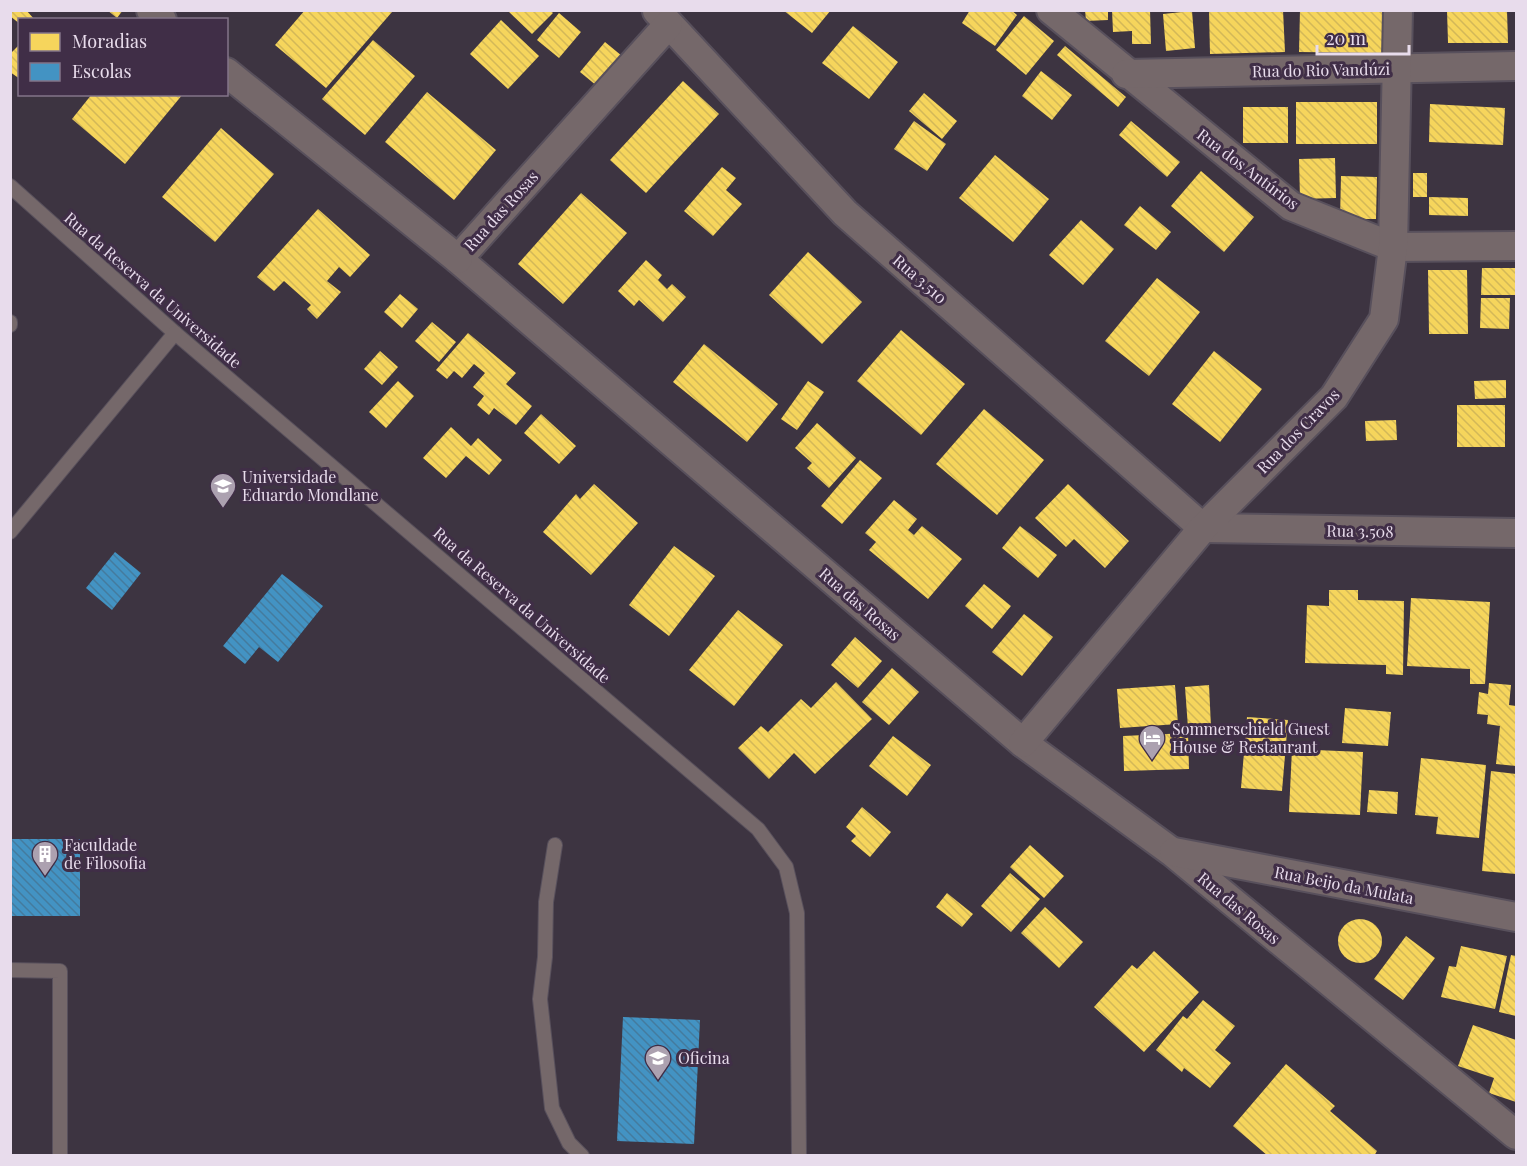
<svg xmlns="http://www.w3.org/2000/svg" width="1527" height="1166" viewBox="0 0 1527 1166" font-family="'Playfair Display',serif">
<style>
.homes{fill:url(#homes-back-hatch)}
.schools{fill:url(#schools-back-hatch)}
.lines{fill:none;stroke-linecap:round;stroke-linejoin:round}
.lane-casing{stroke:#58505c;stroke-width:16}
.street-casing{stroke:#58505c;stroke-width:32}
.lane{stroke:#75686a;stroke-width:14}
.street{stroke:#75686a;stroke-width:28}
.labels{text-anchor:middle;stroke-width:6;stroke-linejoin:round;paint-order:stroke}
.street-label{font-size:16px;fill:#e8dcec;stroke:#402e47}
.poi-label{font-size:16px;fill:#e8dcec;stroke:#402e47;text-anchor:start}
</style>
<defs>
<pattern id="homes-back-hatch" width="6" height="6" patternUnits="userSpaceOnUse" patternTransform="scale(1.5)"><rect width="6" height="6" fill="#f6d55c"/><path d="M-1 5l2 2M0 0l6 6M5-1l2 2" fill="none" stroke="#d3b858"/></pattern>
<pattern id="schools-back-hatch" width="6" height="6" patternUnits="userSpaceOnUse" patternTransform="scale(1.5)"><rect width="6" height="6" fill="#4393c3"/><path d="M-1 5l2 2M0 0l6 6M5-1l2 2" fill="none" stroke="#447b9e"/></pattern>
</defs>
<rect width="100%" height="100%" fill="#3d3441"/>
<!-- homes -->
<g class="homes">
<polygon points="10,10 26,10 35,20 20,20 20,24 10,16"/>
<polygon points="107,10 123,10 117,18"/>
<polygon points="305,10 390,10 392,12 326,88 275,45"/>
<polygon points="507,10 550,10 553,13 532,34"/>
<polygon points="783,10 831,10 812,33"/>
<polygon points="970,10 1011,10 1017,15 995,46 962,23"/>
<polygon points="1085,10 1108,10 1108,20 1086,21"/>
<polygon points="1112,10 1150,10 1151,44 1132,44 1132,31 1113,32"/>
<polygon points="1209,10 1283,10 1285,52 1210,54"/>
<polygon points="1300,10 1384,10 1383,53 1299,52"/>
<polygon points="1447,10 1507,10 1508,43 1448,43"/>
<polygon points="1192,11 1195,48 1166,51 1163,14"/>
<polygon points="559,13 581,32 559,58 537,40"/>
<polygon points="1024,16 1054,41 1026,75 996,50"/>
<polygon points="501,20 539,56 508,89 470,54"/>
<polygon points="853,26 898,62 869,99 822,63"/>
<polygon points="373,40 415,76 365,135 322,99"/>
<polygon points="605,42 622,56 597,86 580,72"/>
<polygon points="20,44 20,79 10,72 10,54"/>
<polygon points="1065,46 1126,97 1118,107 1057,55"/>
<polygon points="1041,71 1072,95 1052,120 1022,96"/>
<polygon points="683,81 719,114 646,193 610,160"/>
<polygon points="427,92 496,150 454,200 385,142"/>
<polygon points="924,93 957,121 942,139 909,111"/>
<polygon points="92,94 183,94 125,164 72,119"/>
<rect x="1296" y="102" width="81" height="42"/>
<polygon points="1430,104 1505,108 1503,145 1429,142"/>
<rect x="1243" y="107" width="45" height="36"/>
<polygon points="914,121 946,144 927,171 894,149"/>
<polygon points="1131,121 1180,162 1167,177 1119,135"/>
<polygon points="221,128 274,174 215,242 162,197"/>
<polygon points="995,155 1049,199 1013,242 959,198"/>
<polygon points="1335,158 1336,198 1300,199 1299,159"/>
<polygon points="722,167 736,178 726,190 742,204 713,236 684,211"/>
<polygon points="1201,171 1254,217 1224,252 1171,206"/>
<rect x="1413" y="173" width="14" height="24"/>
<polygon points="1341,176 1377,177 1376,219 1340,219"/>
<polygon points="581,193 627,233 563,304 518,264"/>
<polygon points="1429,197 1468,198 1468,216 1429,215"/>
<polygon points="1140,206 1171,232 1156,250 1124,225"/>
<polygon points="318,209 370,255 350,277 339,267 327,281 341,292 317,319 307,309 311,305 284,281 274,291 257,277"/>
<polygon points="1081,220 1114,249 1083,285 1049,255"/>
<polygon points="808,252 862,302 822,344 769,295"/>
<polygon points="646,260 662,275 658,280 667,289 672,284 686,297 663,322 639,300 634,306 618,291"/>
<polygon points="1482,268 1516,268 1516,295 1481,295"/>
<polygon points="1428,270 1467,270 1468,334 1429,334"/>
<polygon points="1157,278 1200,312 1149,376 1105,341"/>
<polygon points="400,294 418,309 402,328 384,312"/>
<polygon points="1481,298 1510,298 1509,329 1480,328"/>
<polygon points="432,322 456,342 439,362 415,341"/>
<polygon points="901,330 965,384 921,435 857,381"/>
<polygon points="468,333 516,373 506,384 532,406 516,425 494,408 489,415 477,405 484,396 473,387 485,373 474,364 462,378 454,371 447,379 436,370"/>
<polygon points="704,344 778,404 747,442 673,382"/>
<polygon points="380,351 398,367 382,385 364,369"/>
<polygon points="1214,351 1262,389 1220,442 1172,404"/>
<polygon points="1506,380 1506,398 1475,399 1474,381"/>
<polygon points="398,381 414,396 386,428 369,412"/>
<polygon points="808,381 824,392 797,430 781,419"/>
<rect x="1457" y="405" width="48" height="42"/>
<polygon points="984,409 1044,460 997,515 936,464"/>
<polygon points="541,414 576,446 559,464 524,433"/>
<polygon points="1396,420 1397,440 1366,441 1365,421"/>
<polygon points="817,423 856,458 829,488 807,468 812,463 795,448"/>
<polygon points="451,427 471,446 478,438 502,460 489,475 466,456 446,478 423,458"/>
<polygon points="860,460 882,478 842,524 821,506"/>
<polygon points="594,484 638,523 591,575 543,532 576,494 580,499"/>
<polygon points="1068,484 1129,541 1105,568 1074,539 1066,547 1035,518"/>
<polygon points="894,500 917,519 908,530 914,535 922,526 962,559 928,599 869,550 876,542 865,533"/>
<polygon points="1020,526 1057,555 1038,578 1002,548"/>
<polygon points="674,546 715,576 669,636 629,605"/>
<polygon points="984,584 1011,606 992,629 965,606"/>
<polygon points="1329,590 1358,590 1358,600 1404,601 1403,675 1386,674 1386,665 1305,663 1307,605 1329,606"/>
<polygon points="1411,598 1490,602 1485,684 1470,684 1470,669 1407,666"/>
<polygon points="738,610 783,645 734,706 689,670"/>
<polygon points="1024,614 1053,637 1022,676 992,652"/>
<polygon points="855,637 882,661 858,688 831,665"/>
<polygon points="892,668 919,692 889,725 862,702"/>
<polygon points="836,682 872,719 815,774 794,753 769,779 738,748 761,726 768,732 801,699 811,708"/>
<polygon points="1489,683 1511,685 1509,705 1516,706 1516,766 1496,764 1500,726 1487,724 1488,715 1477,714 1479,692 1488,694"/>
<polygon points="1175,685 1178,724 1120,728 1117,689"/>
<polygon points="1209,685 1211,727 1188,728 1185,687"/>
<polygon points="1345,708 1391,712 1388,746 1342,743"/>
<polygon points="1247,717 1288,720 1282,791 1241,788"/>
<polygon points="1188,733 1189,769 1124,771 1123,736"/>
<polygon points="893,736 931,765 907,796 869,766"/>
<polygon points="1292,749 1363,752 1360,815 1289,812"/>
<polygon points="1421,758 1486,765 1479,838 1436,834 1438,817 1415,815"/>
<polygon points="1491,771 1516,774 1516,874 1482,871"/>
<polygon points="1369,790 1398,792 1397,814 1367,812"/>
<polygon points="862,807 891,832 870,857 851,841 856,836 846,827"/>
<polygon points="1030,845 1064,876 1044,898 1010,867"/>
<polygon points="1010,873 1040,899 1011,932 981,906"/>
<polygon points="947,893 973,914 962,927 936,907"/>
<polygon points="1045,907 1083,942 1059,968 1021,933"/>
<circle cx="1360" cy="941" r="22"/>
<polygon points="1406,936 1435,958 1403,1000 1374,979"/>
<polygon points="1461,946 1507,956 1495,1009 1441,997 1449,966 1456,967"/>
<polygon points="1154,951 1199,992 1144,1052 1094,1007 1132,965 1137,969"/>
<polygon points="1511,955 1516,956 1516,1016 1499,1012"/>
<polygon points="1203,1000 1235,1026 1215,1050 1231,1063 1210,1088 1184,1068 1182,1072 1156,1050 1183,1016 1187,1019"/>
<polygon points="1473,1025 1516,1040 1516,1102 1489,1093 1494,1078 1458,1066"/>
<polygon points="1286,1064 1335,1106 1330,1111 1377,1151 1374,1156 1268,1156 1233,1126"/>
</g>
<!-- schools -->
<g class="schools">
<polygon points="115,552 141,573 112,610 86,588"/>
<polygon points="282,574 323,606 278,662 259,647 245,664 223,646"/>
<rect x="10" y="839" width="70" height="77"/>
<polygon points="623,1017 700,1020 694,1144 617,1141"/>
</g>
<g class="lines">
<!-- lane casing -->
<g class="lane-casing">
<g id="lane">
<polyline points="10,186 175,333 758,829 786,867 797,913 799,1156"/>
<polyline points="10,322 10,325"/>
<polyline points="10,532 175,333"/>
<polyline points="555,845 546,902 545,957 540,999 552,1108 569,1143 582,1156"/>
<polyline points="10,970 60,971 60,1156"/>
</g>
</g>
<!-- street casing -->
<g class="street-casing">
<g id="street">
<polyline points="151,10 162,20"/>
<polyline points="1051,10 1291,206 1393,247 1516,246"/>
<polyline points="657,11 845,213 1203,528 1516,533"/>
<polyline points="668,25 458,259 1023,743 1172,852 1516,1135"/>
<polyline points="226,72 458,259"/>
<polyline points="1126,74 1516,66"/>
<polyline points="1023,743 1203,528 1334,397 1384,319 1393,247 1398,10"/>
<polyline points="1174,852 1516,917"/>
</g>
</g>
<!-- lane -->
<use href="#lane" class="lane"/>
<!-- street -->
<use href="#street" class="street"/>
</g>
<!-- icons -->
<defs>
<g id="university-pin" transform="scale(1.35)"><path d="M0 17L-7.5 6A9.5 9.5 0 1 1 7.5 6Z" fill="#aca1b0" stroke="#402e47"/><path d="M0-5L7-2L0 1L-7-2ZM-4 1L0 2.5L4 1V4Q0 6-4 4Z" fill="#fff"/></g>
<g id="hotel-pin" transform="scale(1.35)"><path d="M0 17L-7.5 6A9.5 9.5 0 1 1 7.5 6Z" fill="#aca1b0" stroke="#402e47"/><path d="M-6-4.5h1.5V1H6V5H4.5V3h-9V5H-6ZM-4 0a1.8 1.8 0 1 1 3.6 0ZM.5 0V-2.5h3Q6-2.5 6 0Z" fill="#fff"/></g>
<g id="building-pin" transform="scale(1.35)"><path d="M0 17L-7.5 6A9.5 9.5 0 1 1 7.5 6Z" fill="#aca1b0" stroke="#402e47"/><path d="M-4-6H4V6H1V3H-1V6H-4ZM-2.5-4.3h1.7v1.8h-1.7ZM.8-4.3h1.7v1.8H.8ZM-2.5-1h1.7V.8h-1.7ZM.8-1h1.7V.8H.8Z" fill="#fff"/></g>
</defs>
<g fill-rule="evenodd">
<use href="#university-pin" x="223" y="486"/>
<use href="#hotel-pin" x="1152" y="738"/>
<use href="#building-pin" x="45" y="854"/>
<use href="#university-pin" x="658" y="1058"/>
</g>
<g class="labels">
<!-- street labels -->
<g class="street-label">
<text transform="translate(1321 70) rotate(-1)" y="6">Rua do Rio Vandúzi</text>
<text transform="translate(1248 169) rotate(37)" y="6">Rua dos Antúrios</text>
<text transform="translate(501 211) rotate(-48)" y="6">Rua das Rosas</text>
<text transform="translate(920 279) rotate(41)" y="6">Rua 3.510</text>
<text transform="translate(153 290) rotate(41)" y="6">Rua da Reserva da Universidade</text>
<text transform="translate(1298 431) rotate(-46)" y="6">Rua dos Cravos</text>
<text transform="translate(1360 531) rotate(1)" y="6">Rua 3.508</text>
<text transform="translate(860 604) rotate(41)" y="6">Rua das Rosas</text>
<text transform="translate(522 605) rotate(41)" y="6">Rua da Reserva da Universidade</text>
<text transform="translate(1344 885) rotate(11)" y="6">Rua Beijo da Mulata</text>
<text transform="translate(1239 908) rotate(40)" y="6">Rua das Rosas</text>
</g>
<!-- poi labels -->
<g class="poi-label">
<text x="242" y="483">Universidade<tspan x="242" dy="18">Eduardo Mondlane</tspan></text>
<text x="1172" y="735">Sommerschield Guest<tspan x="1172" dy="18">House &amp; Restaurant</tspan></text>
<text x="64" y="851">Faculdade<tspan x="64" dy="18">de Filosofia</tspan></text>
<text x="678" y="1064">Oficina</text>
</g>
</g>
<!-- border -->
<rect width="1527" height="1166" fill="none" stroke="#e8dcec" stroke-width="24"/>
<!-- legend -->
<rect x="18" y="18" width="210" height="78" fill="#402e47" stroke="#837489" stroke-width="1.5"/>
<rect x="30" y="33" width="30" height="18" fill="#f6d55c" stroke="#837489" stroke-width="1.5"/>
<text x="72" y="48" font-size="18" fill="#e8dcec">Moradias</text>
<rect x="30" y="63" width="30" height="18" fill="#4393c3" stroke="#837489" stroke-width="1.5"/>
<text x="72" y="78" font-size="18" fill="#e8dcec">Escolas</text>
<!-- scale -->
<path d="M1317 45v9h92v-9" fill="none" stroke="#e8dcec" stroke-width="3"/>
<text x="1326" y="45" font-size="18" fill="#e8dcec" stroke="#402e47" stroke-width="4.5" paint-order="stroke">20 m</text>
</svg>
